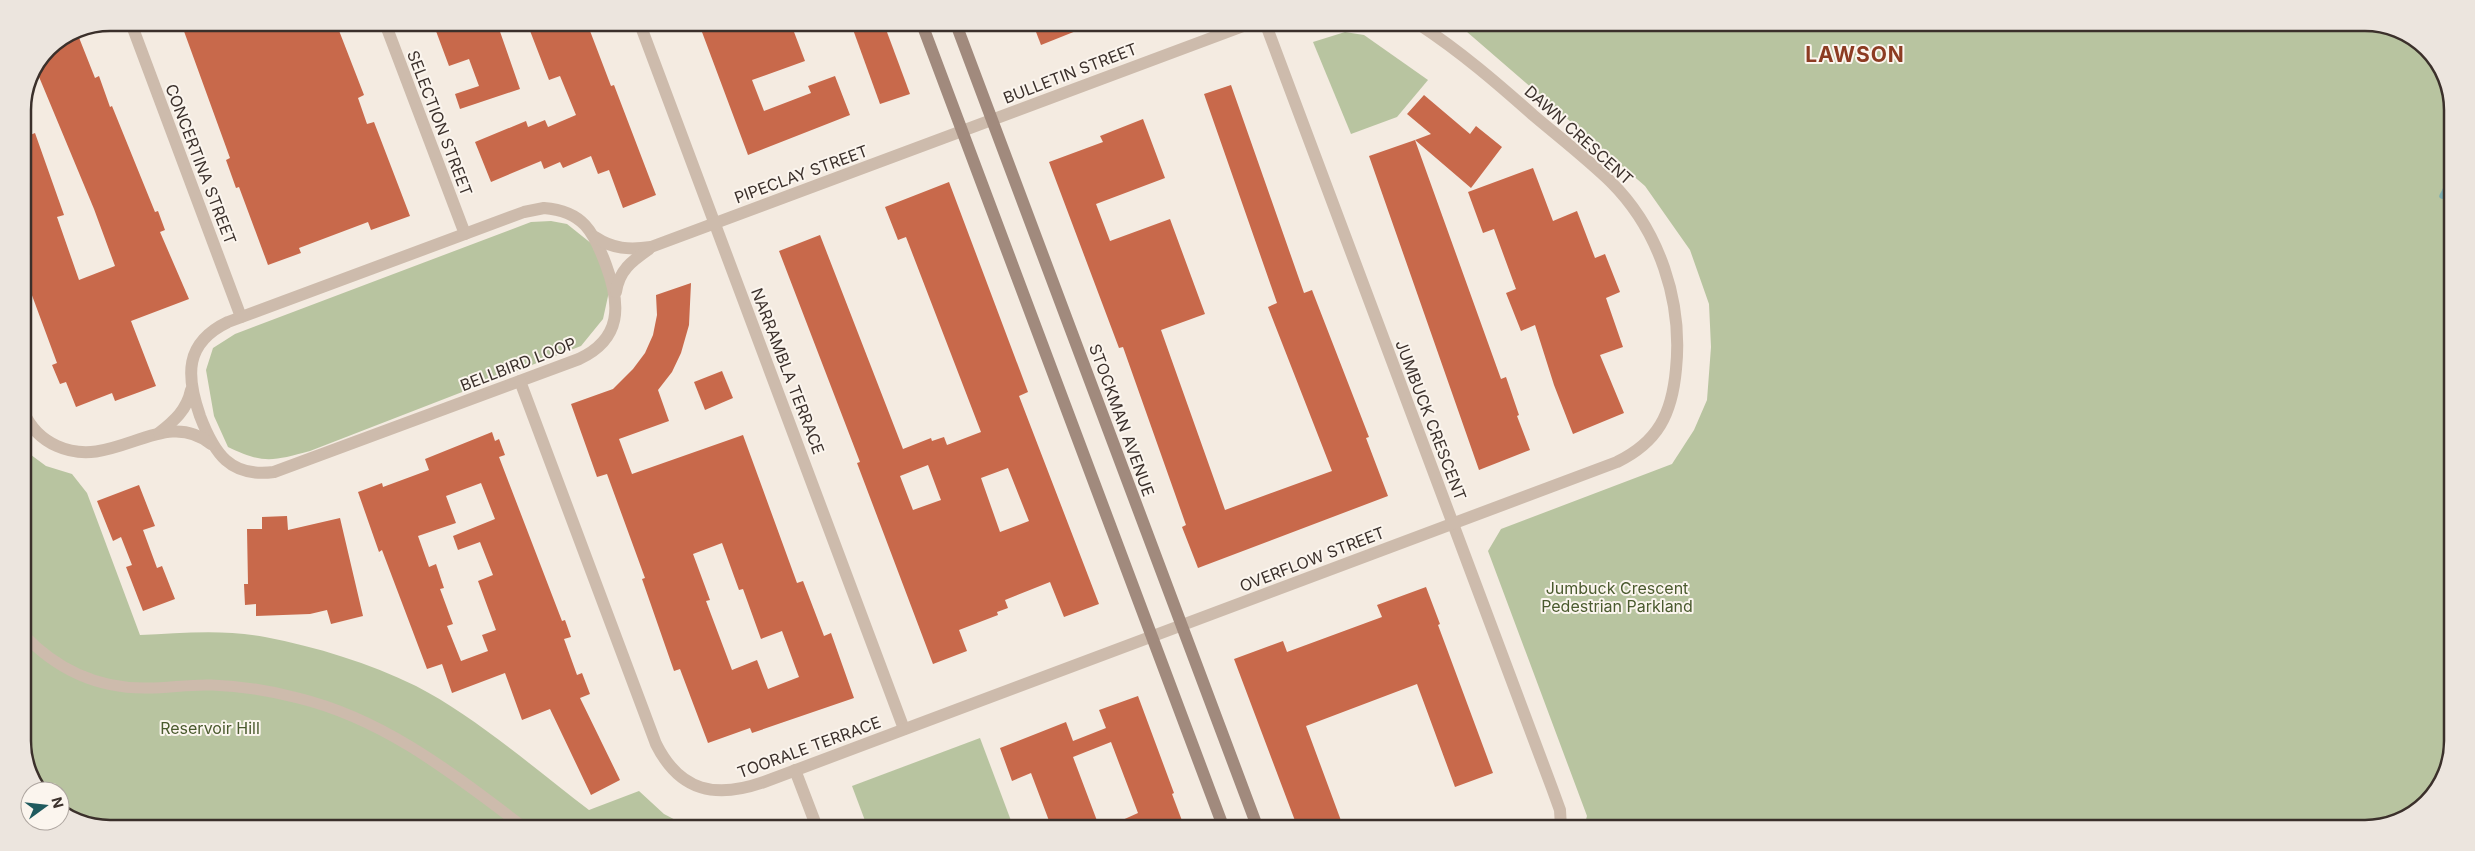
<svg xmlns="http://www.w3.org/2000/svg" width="2475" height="851" viewBox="0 0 2475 851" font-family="Inter,sans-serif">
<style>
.green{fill:#b8c4a0}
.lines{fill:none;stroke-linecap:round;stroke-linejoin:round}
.stream{stroke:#7fb0b2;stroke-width:5.5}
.building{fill:#c8694b;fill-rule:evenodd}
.lane{stroke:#cdbbac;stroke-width:11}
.street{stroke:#cdbbac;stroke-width:12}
.secondary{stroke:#a18a7d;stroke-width:12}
.labels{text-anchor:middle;stroke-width:4;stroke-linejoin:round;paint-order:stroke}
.street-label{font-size:16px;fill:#3b302b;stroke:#fbf5ee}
.park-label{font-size:16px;fill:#4a5a2e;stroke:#fbf5ee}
.district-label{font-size:21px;font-weight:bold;letter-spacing:1px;fill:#8c3b22;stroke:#fbf5ee}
.rim{fill:none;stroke:#3b302b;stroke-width:2.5}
</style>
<rect width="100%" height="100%" fill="#f4ebe1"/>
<!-- green -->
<g class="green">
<polygon points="1459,25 2393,27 2434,57 2452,104 2448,769 2418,811 2365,828 1584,827 1587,816 1488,551 1501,529 1672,464 1694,430 1707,400 1711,347 1709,304 1690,250 1645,186"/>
<polygon points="1345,32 1364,35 1428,80 1397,117 1351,134 1313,42"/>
<path d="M 551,221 L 567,224 L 592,244 L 610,287 L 603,319 L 581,346 L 310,451 C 273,461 263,464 228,447 L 214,416 L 206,370 L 213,348 L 235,334 L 531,222 Z"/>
<path d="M 23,449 L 46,466 L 72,474 L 87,493 L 140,635 C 181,633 224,629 265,637 C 317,647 369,663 416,686 C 476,717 535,769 589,810 L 639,791 L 664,814 L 685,825 L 82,824 L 60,808 L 60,791 L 39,791 L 23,747 Z"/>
<polygon points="980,738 1013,826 867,826 852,786"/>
</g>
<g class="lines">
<!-- stream -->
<polyline class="stream" points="2442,196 2452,177"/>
</g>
<!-- building -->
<g class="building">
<polygon points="181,23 330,23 333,30 338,28 364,95 358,98 367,124 374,122 410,216 371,230 368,222 299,248 301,253 268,265 239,187 236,188 226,160 230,158"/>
<polygon points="433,23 497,23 520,89 460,109 455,94 479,86 469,59 449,66"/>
<polygon points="527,23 587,23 611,86 614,85 656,195 623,208 609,170 598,174 591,156 563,168 560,162 544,169 541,161 491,182 475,142 526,121 528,127 545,120 548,127 576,115 560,76 549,80"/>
<polygon points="699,24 791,24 805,61 752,80 764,111 811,93 808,86 835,76 850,115 748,155"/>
<polygon points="851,24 884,24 910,94 880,104"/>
<polygon points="1033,24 1091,24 1091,25 1041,45"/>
<polygon points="76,30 95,78 99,76 110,107 112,106 155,212 158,211 165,230 160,232 189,299 131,321 156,386 115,401 112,393 76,407 66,382 60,384 52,365 57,363 23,271 23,138 35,133 64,215 57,217 79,280 115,266 94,209 37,72 48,48"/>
<polygon points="1231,85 1304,293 1312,290 1369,437 1366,438 1388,496 1198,568 1182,527 1186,525 1123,347 1119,348 1049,162 1103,142 1100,136 1143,119 1165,178 1096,204 1110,241 1170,219 1205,314 1161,330 1225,510 1332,471 1268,307 1277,303 1204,94"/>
<polygon points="1424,95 1470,134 1476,126 1502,147 1471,188 1415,140 1431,134 1407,114"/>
<polygon points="1415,140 1501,379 1506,377 1519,415 1517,416 1530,450 1479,470 1369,156"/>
<polygon points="1533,168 1553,221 1577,211 1595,258 1605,254 1620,292 1606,298 1623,347 1600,355 1624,413 1573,434 1554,385 1535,325 1521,331 1506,293 1516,289 1494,229 1483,233 1468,192"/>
<path d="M 949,182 L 1028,392 L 1019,396 L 1099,604 L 1064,617 L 1050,582 L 1005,600 L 1008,608 L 997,612 L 998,615 L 959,630 L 967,651 L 933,664 L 857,463 L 860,462 L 779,251 L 820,235 L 903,449 L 931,438 L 932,441 L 944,437 L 947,445 L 981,432 L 906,237 L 898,240 L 885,207 ZM 928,465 L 941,500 L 913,510 L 900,476 ZM 1008,468 L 1029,521 L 1000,532 L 981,478 Z"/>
<path d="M 691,283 L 689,325 L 681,353 L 672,372 L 658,390 L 669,421 L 619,439 L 632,474 L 743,435 L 797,583 L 803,581 L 824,636 L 831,633 L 854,698 L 752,733 L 750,728 L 708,743 L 680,669 L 674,671 L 642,579 L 645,578 L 607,474 L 597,477 L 571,404 L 613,389 L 633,369 L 645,353 L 653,335 L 657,315 L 656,295 ZM 722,543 L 739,590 L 743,589 L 761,639 L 782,631 L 799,677 L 768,689 L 757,660 L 732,670 L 706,601 L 710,600 L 693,554 Z"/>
<polygon points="722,371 733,398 705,410 694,382"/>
<path d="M 492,432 L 495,441 L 499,439 L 505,455 L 499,457 L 562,621 L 565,620 L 571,637 L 564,639 L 577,675 L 582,673 L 590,694 L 580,698 L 620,780 L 591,795 L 550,709 L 522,720 L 505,673 L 452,693 L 442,664 L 427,669 L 382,550 L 379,552 L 358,492 L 382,483 L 383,487 L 429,470 L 425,459 ZM 481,483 L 495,519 L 453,536 L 458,550 L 480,542 L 493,575 L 478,581 L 496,630 L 482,635 L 488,651 L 461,661 L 447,626 L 453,624 L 440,589 L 444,588 L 436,564 L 429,567 L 418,536 L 456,523 L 446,496 Z"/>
<polygon points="139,485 155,526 143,530 157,568 162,566 175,599 143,611 126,567 132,565 121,537 113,541 97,501"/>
<polygon points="287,516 288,530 340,518 363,616 331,624 327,610 310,614 256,616 256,604 245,605 244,584 248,584 247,529 262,529 262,517"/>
<polygon points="1426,587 1440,624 1438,625 1493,773 1455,787 1417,684 1306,726 1343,826 1297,826 1234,659 1283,641 1287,652 1382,617 1377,605"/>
<polygon points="1138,696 1174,793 1172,794 1184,826 1109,826 1138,813 1111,742 1073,757 1099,826 1051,826 1031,773 1012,781 1000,748 1066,722 1073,741 1106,728 1099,710"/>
</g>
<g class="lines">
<!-- lane -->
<path class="lane" d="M 23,634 C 57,670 98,689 148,688 C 169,688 191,684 212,685 C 241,686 271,691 298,698 C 384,719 452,773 521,825"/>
<!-- street -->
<g class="street">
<polyline points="131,23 241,317"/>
<polyline points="385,23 465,234"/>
<polyline points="640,24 904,729"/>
<polyline points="1266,25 1552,788 1560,810 1561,827"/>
<path d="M 544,208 C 583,211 594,232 606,265 C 621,305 622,339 579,359 L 274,472 C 230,478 214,453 200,416 C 186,376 184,343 228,322 L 524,212 Z"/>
<path d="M 595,237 C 613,249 629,250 651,247 L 1246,25"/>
<path d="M 616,292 C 619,270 632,261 649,249"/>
<path d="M 520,381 L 656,744 C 680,792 716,799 764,782 L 1617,462 C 1658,442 1672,414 1676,369 C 1683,301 1659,230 1611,182 C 1586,158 1559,137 1533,115 C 1497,83 1461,52 1420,25"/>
<path d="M 23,411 C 30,427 41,439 57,446 C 114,472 162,405 211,444"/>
<path d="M 159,433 C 174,421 187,410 191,390"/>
<polyline points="795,770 816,825"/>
</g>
<!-- secondary -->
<g class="secondary">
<polyline points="922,24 1223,826"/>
<polyline points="956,24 1257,826"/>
</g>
</g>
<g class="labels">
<!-- street labels -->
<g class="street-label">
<text transform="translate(1070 73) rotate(-21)" y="6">BULLETIN STREET</text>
<text transform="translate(440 123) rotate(69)" y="6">SELECTION STREET</text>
<text transform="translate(1579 135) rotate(42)" y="6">DAWN CRESCENT</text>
<text transform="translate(201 164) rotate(69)" y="6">CONCERTINA STREET</text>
<text transform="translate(801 174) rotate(-20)" y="6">PIPECLAY STREET</text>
<text transform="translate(518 364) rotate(-21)" y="6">BELLBIRD LOOP</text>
<text transform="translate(788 371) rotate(69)" y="6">NARRAMBLA TERRACE</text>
<text transform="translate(1122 420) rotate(70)" y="6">STOCKMAN AVENUE</text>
<text transform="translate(1431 420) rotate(69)" y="6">JUMBUCK CRESCENT</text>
<text transform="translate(1312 559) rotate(-21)" y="6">OVERFLOW STREET</text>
<text transform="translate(809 747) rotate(-20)" y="6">TOORALE TERRACE</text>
</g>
<!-- park labels -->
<g class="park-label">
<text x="1617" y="594">Jumbuck Crescent<tspan x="1617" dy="18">Pedestrian Parkland</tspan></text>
<text x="210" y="734">Reservoir Hill</text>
</g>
<!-- district labels -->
<g class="district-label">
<text x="1855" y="62">LAWSON</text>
</g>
</g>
<!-- crop -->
<path d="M0 0H2475V851H0ZM110 31H2365A79 79 0 0 1 2444 110V741A79 79 0 0 1 2365 820H110A79 79 0 0 1 31 741V110A79 79 0 0 1 110 31Z" fill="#ece5de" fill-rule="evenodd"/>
<path class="rim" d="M110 31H2365A79 79 0 0 1 2444 110V741A79 79 0 0 1 2365 820H110A79 79 0 0 1 31 741V110A79 79 0 0 1 110 31Z"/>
<!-- north arrow -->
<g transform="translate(45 806) rotate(75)"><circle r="24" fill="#fbf5ee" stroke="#aea6a0"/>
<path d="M0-4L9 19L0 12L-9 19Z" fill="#1f5a5e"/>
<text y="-8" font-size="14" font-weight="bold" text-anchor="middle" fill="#3b302b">N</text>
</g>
</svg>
